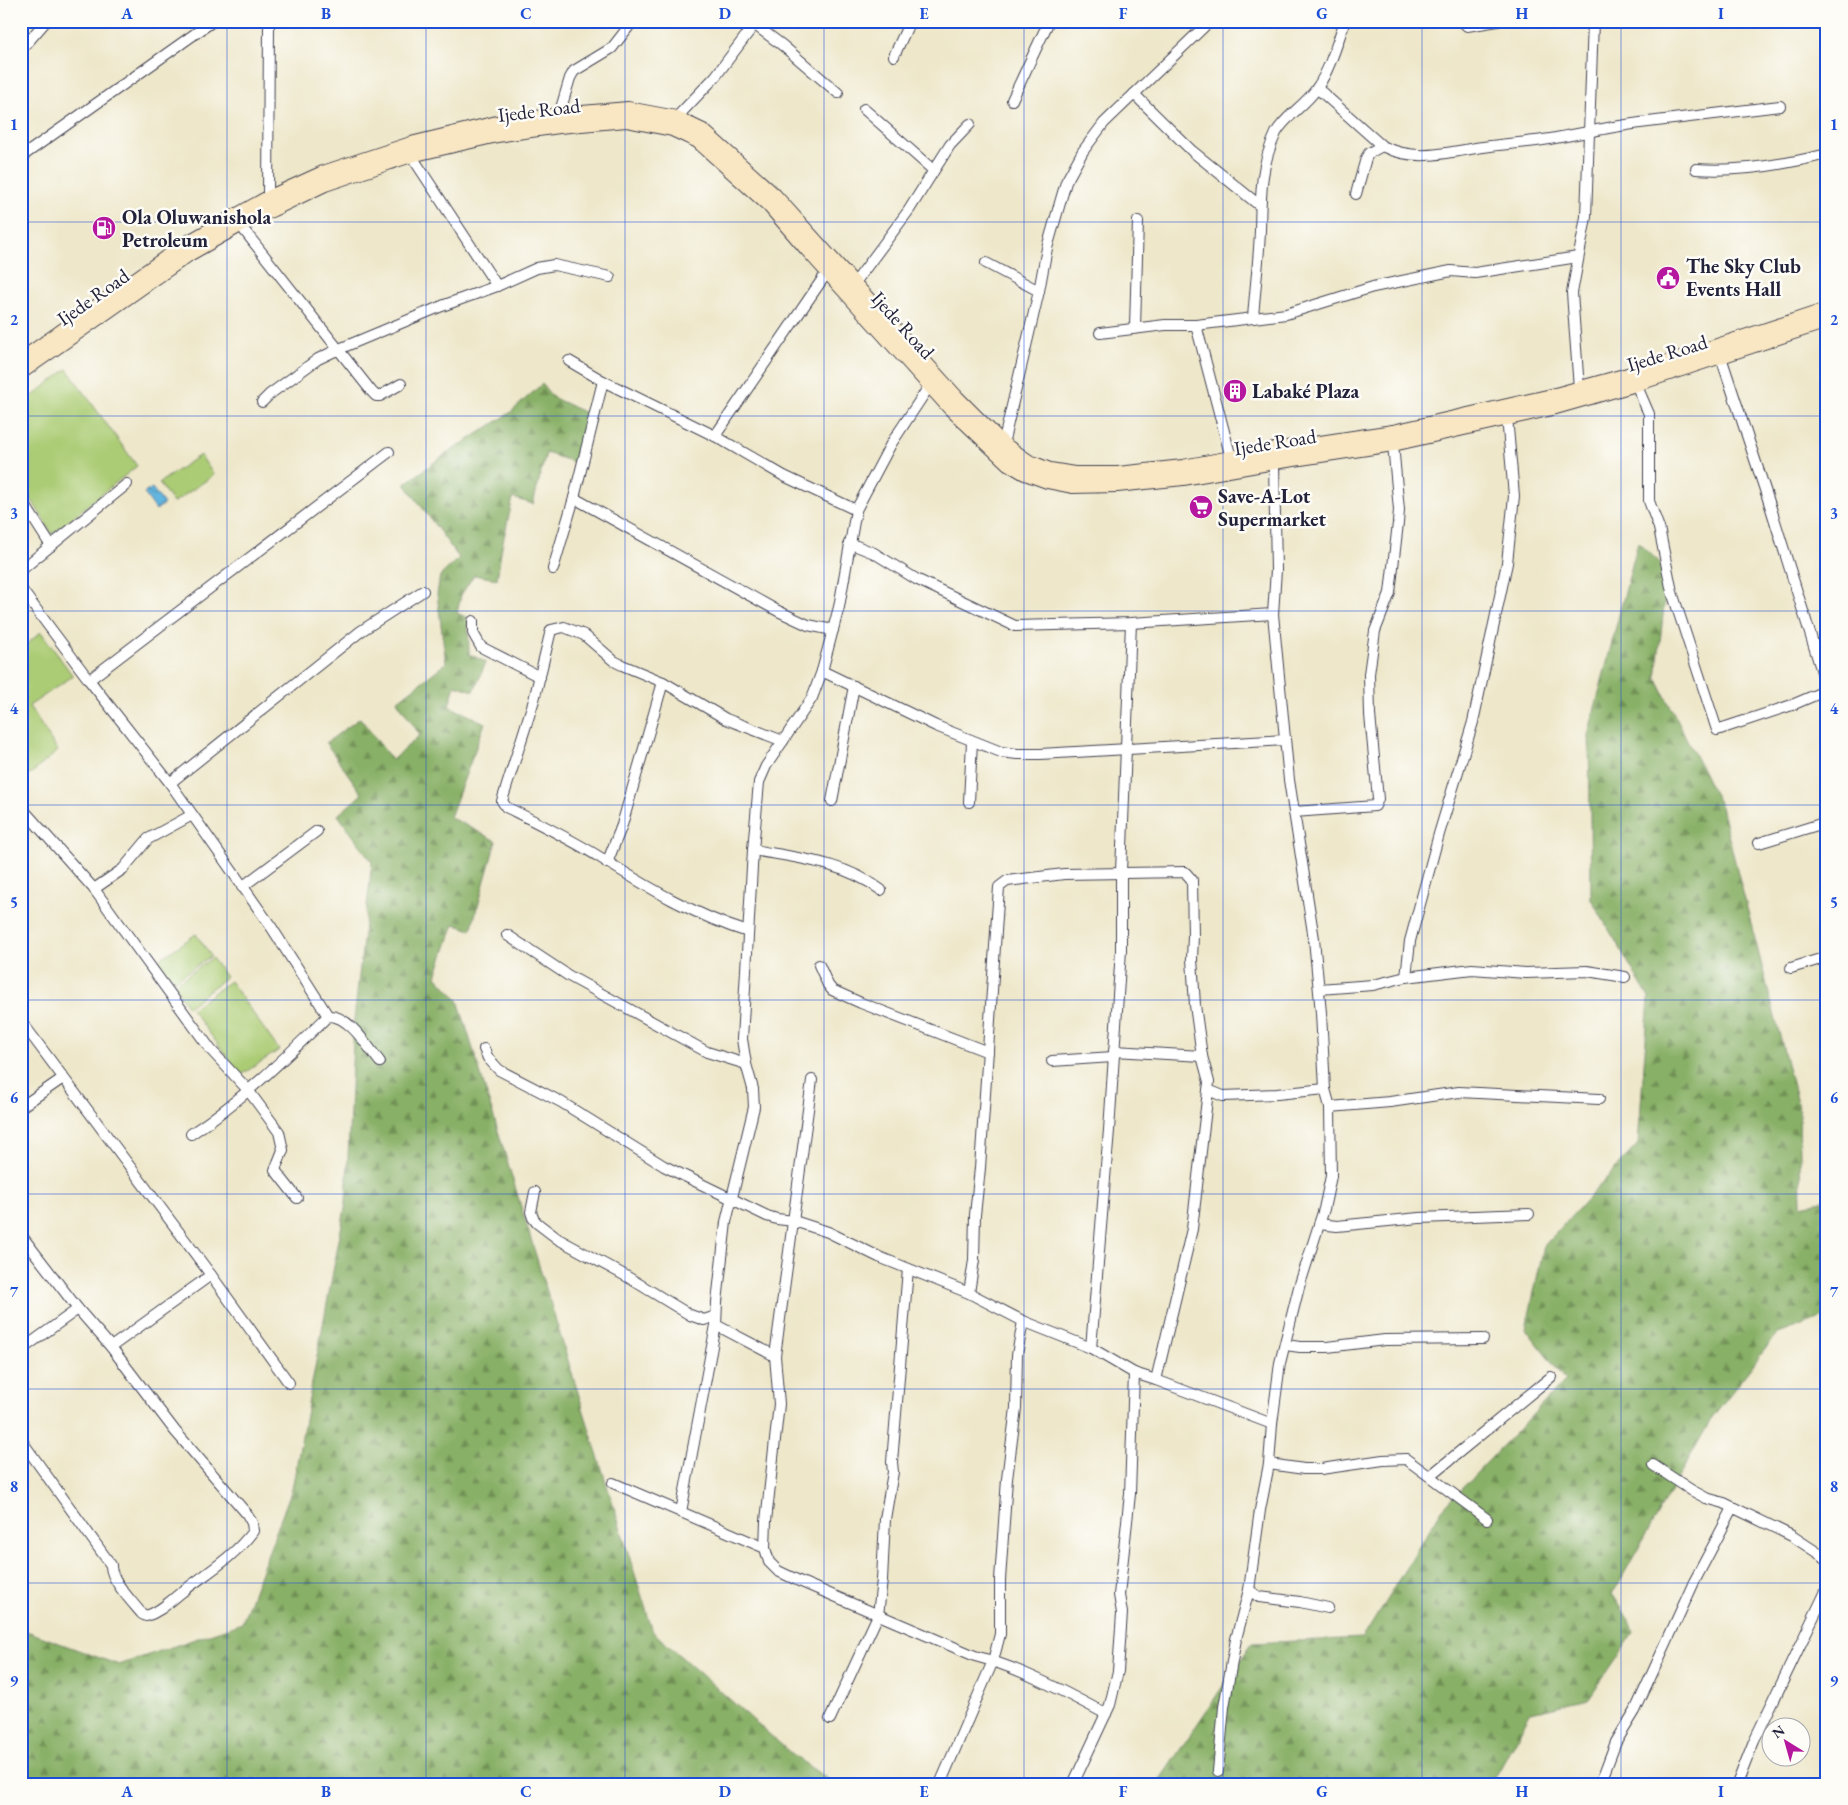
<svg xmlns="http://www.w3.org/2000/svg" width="1848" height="1805" viewBox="0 0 1848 1805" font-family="'EB Garamond',serif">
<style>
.grass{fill:#abcc74;stroke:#667758}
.forest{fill:url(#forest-firs);stroke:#556950}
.water{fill:url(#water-waves);stroke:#426c8d}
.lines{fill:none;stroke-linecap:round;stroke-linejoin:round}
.minor-casing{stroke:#414050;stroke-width:12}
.secondary-casing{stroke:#414050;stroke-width:16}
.minor{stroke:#fff;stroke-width:10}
.secondary{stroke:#f9e7c3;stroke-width:14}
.grid{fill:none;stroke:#1d4ed8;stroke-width:1;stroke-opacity:0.55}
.labels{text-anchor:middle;stroke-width:5;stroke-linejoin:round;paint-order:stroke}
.street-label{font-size:20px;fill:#22223b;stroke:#fdfcf7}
.poi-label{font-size:20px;font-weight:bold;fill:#22223b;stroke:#fdfcf7;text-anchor:start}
.neatline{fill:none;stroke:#1d4ed8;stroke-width:2}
.grid-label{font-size:16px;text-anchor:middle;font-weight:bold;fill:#1d4ed8}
</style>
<defs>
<pattern id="forest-firs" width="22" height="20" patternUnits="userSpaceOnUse" patternTransform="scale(1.25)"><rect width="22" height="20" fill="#88b066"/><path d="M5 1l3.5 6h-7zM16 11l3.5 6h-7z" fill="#6f8f55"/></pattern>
<pattern id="water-waves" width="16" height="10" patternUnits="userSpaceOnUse" patternTransform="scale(1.25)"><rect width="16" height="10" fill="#63b6df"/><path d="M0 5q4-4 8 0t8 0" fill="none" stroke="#5194b6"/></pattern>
</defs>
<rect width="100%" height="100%" fill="#fdfcf7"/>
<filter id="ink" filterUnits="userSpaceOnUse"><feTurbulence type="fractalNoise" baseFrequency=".02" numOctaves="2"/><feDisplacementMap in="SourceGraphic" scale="10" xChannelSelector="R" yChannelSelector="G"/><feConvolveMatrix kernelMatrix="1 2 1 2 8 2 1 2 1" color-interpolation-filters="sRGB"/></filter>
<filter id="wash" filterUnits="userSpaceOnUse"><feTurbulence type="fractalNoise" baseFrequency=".0096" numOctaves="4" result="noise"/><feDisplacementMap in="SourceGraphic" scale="20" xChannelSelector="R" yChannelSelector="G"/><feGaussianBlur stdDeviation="1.12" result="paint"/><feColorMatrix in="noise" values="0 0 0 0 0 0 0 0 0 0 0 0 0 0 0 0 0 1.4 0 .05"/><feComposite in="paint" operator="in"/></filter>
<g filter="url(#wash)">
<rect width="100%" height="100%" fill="#eee7ca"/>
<!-- grass -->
<g class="grass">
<polygon points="67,369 137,466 52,534 21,482 21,405"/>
<polygon points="200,455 214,475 173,503 159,483"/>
<polygon points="41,632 73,676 29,706 58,751 21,782 21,649"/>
<polygon points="196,934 211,956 171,983 156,962"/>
<polygon points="212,958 226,977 188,1007 173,985"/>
<polygon points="230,981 279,1050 241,1075 191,1009"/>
</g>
<!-- forest -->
<g class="forest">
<polygon points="542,384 552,397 588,414 577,463 546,453 533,504 513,498 502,546 497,579 474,575 461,595 457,613 468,618 469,654 486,662 474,691 455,685 449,706 485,723 450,817 496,841 471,930 454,924 436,976 458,1000 570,1367 653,1632 794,1756 835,1784 21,1784 21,1629 119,1665 242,1623 292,1489 346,1203 354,1020 372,862 338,815 362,794 326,743 360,718 392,760 420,735 397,701 446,663 437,594 440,576 459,558 405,484 440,458 510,413"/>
<polygon points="1638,542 1668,570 1656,678 1721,807 1799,1110 1801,1205 1827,1200 1827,1316 1777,1334 1713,1416 1612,1595 1635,1631 1589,1699 1531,1712 1491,1784 1157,1784 1252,1643 1363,1638 1442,1509 1566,1380 1526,1329 1544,1246 1638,1144 1649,998 1591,899 1589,731"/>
</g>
<!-- water -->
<polygon class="water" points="152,488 164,504 156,510 144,493"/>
</g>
<g filter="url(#ink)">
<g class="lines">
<!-- minor casing -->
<g class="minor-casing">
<g id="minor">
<polyline points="1462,21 1467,26 1498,21"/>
<polyline points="755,25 782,45 838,93"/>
<polyline points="21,50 46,21"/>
<polyline points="894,56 910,21"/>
<path d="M 1317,88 L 1382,146 C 1417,163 1447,152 1483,147 C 1503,144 1523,143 1543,140 C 1575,135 1608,127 1640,123 C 1687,117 1733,112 1780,106"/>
<polyline points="1134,94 1192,151 1259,205"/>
<polyline points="1012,100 1049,21"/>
<polyline points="864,109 933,170"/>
<polyline points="559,115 570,78 574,71 612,48 633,21"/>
<polyline points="676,118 715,77 757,21"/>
<polyline points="411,155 497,286"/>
<polyline points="21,157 213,21"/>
<path d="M 1696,169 C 1737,172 1787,164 1827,154"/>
<polyline points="1356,194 1366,158 1369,153 1382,146"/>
<polyline points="268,198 269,21"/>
<polyline points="240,225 372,392 376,396 380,396 401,384"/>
<polyline points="986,263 1039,291"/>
<polyline points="854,284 909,210 950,145 970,124"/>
<path d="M 1253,318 C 1255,289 1259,260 1260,230 C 1261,194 1260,167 1276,133 C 1284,117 1306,105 1317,88 C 1330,69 1337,43 1345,21"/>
<polyline points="1196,325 1231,458"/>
<polyline points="1135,328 1138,221"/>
<polyline points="1100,333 1165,325 1196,325 1286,314 1373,287 1451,271 1475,273 1578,257"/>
<polyline points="1721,357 1769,502 1827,688"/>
<polyline points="569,361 603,381 715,436 784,476 856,510 891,444 930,385"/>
<polyline points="1636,384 1649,414 1649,501 1659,528 1672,592 1717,730 1792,705 1827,690"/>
<polyline points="1579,389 1572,293 1586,217 1593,21"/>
<polyline points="262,402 270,394 318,359 339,349 442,306 497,286 537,268 554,265 610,277"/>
<polyline points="715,436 828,271"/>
<polyline points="1003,444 1039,291 1047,248 1066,182 1083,151 1104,123 1210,21"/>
<polyline points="574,498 778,611 808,625 833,630"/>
<polyline points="21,499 51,546"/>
<polyline points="849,543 874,553 916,579 1015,626 1131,623 1273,614"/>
<polyline points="553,569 574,498 603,381"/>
<polyline points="21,570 127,484"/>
<polyline points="21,589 89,680 170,783 272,928 328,1016"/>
<polyline points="473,621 473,633 481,647 540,677"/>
<polyline points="822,671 936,726 1001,752 1017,754 1040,754 1285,740"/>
<polyline points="89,680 389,452"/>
<polyline points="170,783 361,631 423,591"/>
<polyline points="832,801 854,686"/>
<polyline points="969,802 972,741"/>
<polyline points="21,807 94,889 211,1050 248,1090 279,1132 283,1150 275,1170 297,1198"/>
<polyline points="1294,812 1375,806 1378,799 1370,715 1369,674 1375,631 1390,593 1398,523 1399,510 1393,444"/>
<polyline points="1759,843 1827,822"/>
<path d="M 753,850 C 797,858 844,862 881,890"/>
<polyline points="607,863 622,825 663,682"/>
<polyline points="242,887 317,831"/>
<polyline points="94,889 123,869 148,839 192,815"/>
<path d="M 748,932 C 696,916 647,887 601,858 C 571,839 538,823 506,807 L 502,801 L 534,700 L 551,630 L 564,627 L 584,635 L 614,661 L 622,665 L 663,682 L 726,719 L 783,741"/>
<polyline points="507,935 569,976 707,1052 746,1064"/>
<polyline points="819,965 828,985 832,990 861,1003 988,1052"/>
<polyline points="1791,968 1827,957"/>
<polyline points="1406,977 1410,941 1439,834 1473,722 1507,563 1514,496 1507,417"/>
<polyline points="1319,989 1373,985 1406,977 1472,969 1526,973 1587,971 1625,977"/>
<polyline points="21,1021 211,1275 289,1383"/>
<polyline points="484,1049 488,1058 499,1070 561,1102 664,1166 767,1216 777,1219 794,1221 828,1232 879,1257 969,1293 1023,1321 1091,1348 1134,1373 1156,1380 1272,1424"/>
<polyline points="1114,1051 1202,1056"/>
<polyline points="1052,1061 1113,1057"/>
<path d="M 812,1080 L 775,1356 L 779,1404 L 766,1521 L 765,1548 L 769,1562 L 778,1571 L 799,1581 L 975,1656 C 1021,1668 1065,1692 1106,1714"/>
<polyline points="1208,1090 1223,1096 1277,1094 1325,1089"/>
<polyline points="21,1107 63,1078"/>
<polyline points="1330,1107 1390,1102 1459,1092 1599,1099"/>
<path d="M 191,1134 C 241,1101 285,1058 328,1016 C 348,1014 368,1047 380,1062"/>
<polyline points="535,1192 531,1212 533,1218 537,1223 558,1239 626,1276 690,1315 704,1320 716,1316"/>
<polyline points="1319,1224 1337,1226 1419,1218 1529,1214"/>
<path d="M 21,1235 L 78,1309 L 111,1347 L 175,1431 L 247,1514 L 252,1523 L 253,1531 C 234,1557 207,1573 182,1592 C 170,1601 160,1612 146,1616 L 142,1614 C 132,1602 110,1579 111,1565 L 21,1440"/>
<polyline points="969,1293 974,1260 975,1215 980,1168 999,887 1007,881 1064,874 1185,872 1192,880 1193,936 1192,959 1195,1005 1202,1056 1209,1082 1192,1229 1156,1380"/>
<polyline points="716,1325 775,1356"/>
<polyline points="1286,1345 1300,1347 1327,1347 1385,1340 1483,1339"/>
<polyline points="111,1347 211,1275"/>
<polyline points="1091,1348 1109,1130 1121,950 1121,872 1131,623"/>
<polyline points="21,1350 78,1309"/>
<polyline points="1269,1464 1304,1469 1321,1469 1383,1460 1406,1459 1487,1519"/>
<polyline points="1653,1465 1691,1490 1706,1498 1724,1503 1792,1536 1827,1559"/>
<polyline points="1430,1476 1551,1377"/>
<polyline points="613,1483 765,1548"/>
<polyline points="681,1512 716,1325 717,1302 726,1222 754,1107 753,1089 746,1064 742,1039 753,850 759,782 766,766 812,698 822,671 839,607 856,510"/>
<polyline points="1249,1590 1259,1597 1300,1602 1328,1608"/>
<polyline points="830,1719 878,1615 882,1580 885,1519 893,1472 892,1462 908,1269"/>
<polyline points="1218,1771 1224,1707 1236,1639 1249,1590 1260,1510 1269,1464 1272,1424 1280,1363 1299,1287 1324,1209 1331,1176 1330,1107 1325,1089 1321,1013 1314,939 1289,780 1273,614 1276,570 1274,462"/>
<polyline points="940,1784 993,1661 1000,1634 1000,1580 1007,1479 1016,1408 1017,1355 1023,1321"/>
<polyline points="1073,1784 1110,1705 1118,1671 1122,1613 1119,1595 1130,1494 1134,1373"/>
<polyline points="1600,1784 1616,1742 1635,1711 1694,1582 1733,1508"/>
<polyline points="1737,1784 1754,1741 1827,1589"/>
</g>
</g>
<!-- secondary casing -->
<g class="secondary-casing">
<g id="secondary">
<polyline points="21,360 187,243 268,198 323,173 411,144 497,123 559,115 628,109 676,118 703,131 775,196 957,398 1003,444 1029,462 1050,470 1074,474 1118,474 1183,467 1274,450 1393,432 1552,396 1635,373 1827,310"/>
<polyline points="21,372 189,254 240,225 325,184 411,155 497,135 559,126 626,120 672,129 698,141 769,205 806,248 950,408 1008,463 1025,473 1047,481 1072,486 1117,485 1183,478 1274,462 1393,444 1552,408 1636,384 1827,321"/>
</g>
</g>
<!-- minor -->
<use href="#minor" class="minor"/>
<!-- secondary -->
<use href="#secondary" class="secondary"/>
</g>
</g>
<!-- grid -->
<path class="grid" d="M 227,21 L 227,1784M 426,21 L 426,1784M 625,21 L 625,1784M 824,21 L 824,1784M 1024,21 L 1024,1784M 1223,21 L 1223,1784M 1422,21 L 1422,1784M 1621,21 L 1621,1784M 21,222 L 1827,222M 21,416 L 1827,416M 21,611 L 1827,611M 21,805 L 1827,805M 21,1000 L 1827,1000M 21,1194 L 1827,1194M 21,1389 L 1827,1389M 21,1583 L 1827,1583"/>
<!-- icons -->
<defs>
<g id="fuel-disc" transform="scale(1.25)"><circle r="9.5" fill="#b5179e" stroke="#fdfcf7"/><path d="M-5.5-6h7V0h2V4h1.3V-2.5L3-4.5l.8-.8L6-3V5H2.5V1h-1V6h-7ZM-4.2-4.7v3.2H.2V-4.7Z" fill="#fff"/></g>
<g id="civic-disc" transform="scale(1.25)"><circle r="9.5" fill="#b5179e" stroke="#fdfcf7"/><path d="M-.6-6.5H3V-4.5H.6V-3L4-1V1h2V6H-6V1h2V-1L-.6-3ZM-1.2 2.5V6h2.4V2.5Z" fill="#fff"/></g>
<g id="building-disc" transform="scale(1.25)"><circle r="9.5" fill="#b5179e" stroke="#fdfcf7"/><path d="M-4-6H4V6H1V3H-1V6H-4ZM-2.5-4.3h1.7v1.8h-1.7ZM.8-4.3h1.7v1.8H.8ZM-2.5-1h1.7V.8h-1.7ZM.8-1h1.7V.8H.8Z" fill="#fff"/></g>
<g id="supermarket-disc" transform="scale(1.25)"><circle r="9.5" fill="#b5179e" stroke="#fdfcf7"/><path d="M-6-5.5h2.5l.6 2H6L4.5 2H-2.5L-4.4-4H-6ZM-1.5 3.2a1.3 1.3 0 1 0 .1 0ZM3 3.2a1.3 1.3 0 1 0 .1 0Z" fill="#fff"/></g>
</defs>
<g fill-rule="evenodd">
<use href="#fuel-disc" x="104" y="228"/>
<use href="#civic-disc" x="1668" y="278"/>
<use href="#building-disc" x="1235" y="391"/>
<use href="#supermarket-disc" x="1201" y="507"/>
</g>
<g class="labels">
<!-- street labels -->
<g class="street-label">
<text transform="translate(539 110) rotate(-7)" y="7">Ijede Road</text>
<text transform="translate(93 297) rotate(-35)" y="7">Ijede Road</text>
<text transform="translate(903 325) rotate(48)" y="7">Ijede Road</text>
<text transform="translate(1667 353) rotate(-17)" y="7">Ijede Road</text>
<text transform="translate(1275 442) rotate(-9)" y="7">Ijede Road</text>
</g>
<!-- poi labels -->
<g class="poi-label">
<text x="122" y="224">Ola Oluwanishola<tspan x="122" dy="23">Petroleum</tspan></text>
<text x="1686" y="273">The Sky Club<tspan x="1686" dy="23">Events Hall</tspan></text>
<text x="1252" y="398">Labaké Plaza</text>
<text x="1218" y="503">Save-A-Lot<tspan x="1218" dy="23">Supermarket</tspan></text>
</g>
</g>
<!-- margin -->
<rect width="1848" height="1805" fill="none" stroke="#fdfcf7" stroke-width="55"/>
<!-- north arrow -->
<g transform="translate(1786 1742) rotate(323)"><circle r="24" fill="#fdfcf7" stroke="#a5a5ac"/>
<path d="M0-4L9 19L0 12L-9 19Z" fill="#b5179e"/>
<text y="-8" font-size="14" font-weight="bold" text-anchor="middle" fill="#22223b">N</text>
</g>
<rect x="28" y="28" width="1792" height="1750" class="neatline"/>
<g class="grid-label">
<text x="127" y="19">A</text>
<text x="326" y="19">B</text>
<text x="526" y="19">C</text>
<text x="725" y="19">D</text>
<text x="924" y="19">E</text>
<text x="1123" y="19">F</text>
<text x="1322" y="19">G</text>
<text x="1522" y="19">H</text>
<text x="1721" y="19">I</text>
<text x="14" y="130">1</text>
<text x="1834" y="130">1</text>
<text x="14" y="325">2</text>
<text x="1834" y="325">2</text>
<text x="14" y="519">3</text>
<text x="1834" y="519">3</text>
<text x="14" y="714">4</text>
<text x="1834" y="714">4</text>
<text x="14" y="908">5</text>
<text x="1834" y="908">5</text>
<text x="14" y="1103">6</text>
<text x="1834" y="1103">6</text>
<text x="14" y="1297">7</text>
<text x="1834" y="1297">7</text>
<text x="14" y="1492">8</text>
<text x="1834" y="1492">8</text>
<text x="14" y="1686">9</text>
<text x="1834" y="1686">9</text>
<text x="127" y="1797">A</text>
<text x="326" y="1797">B</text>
<text x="526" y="1797">C</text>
<text x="725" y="1797">D</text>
<text x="924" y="1797">E</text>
<text x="1123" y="1797">F</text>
<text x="1322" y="1797">G</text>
<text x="1522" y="1797">H</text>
<text x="1721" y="1797">I</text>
</g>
</svg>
